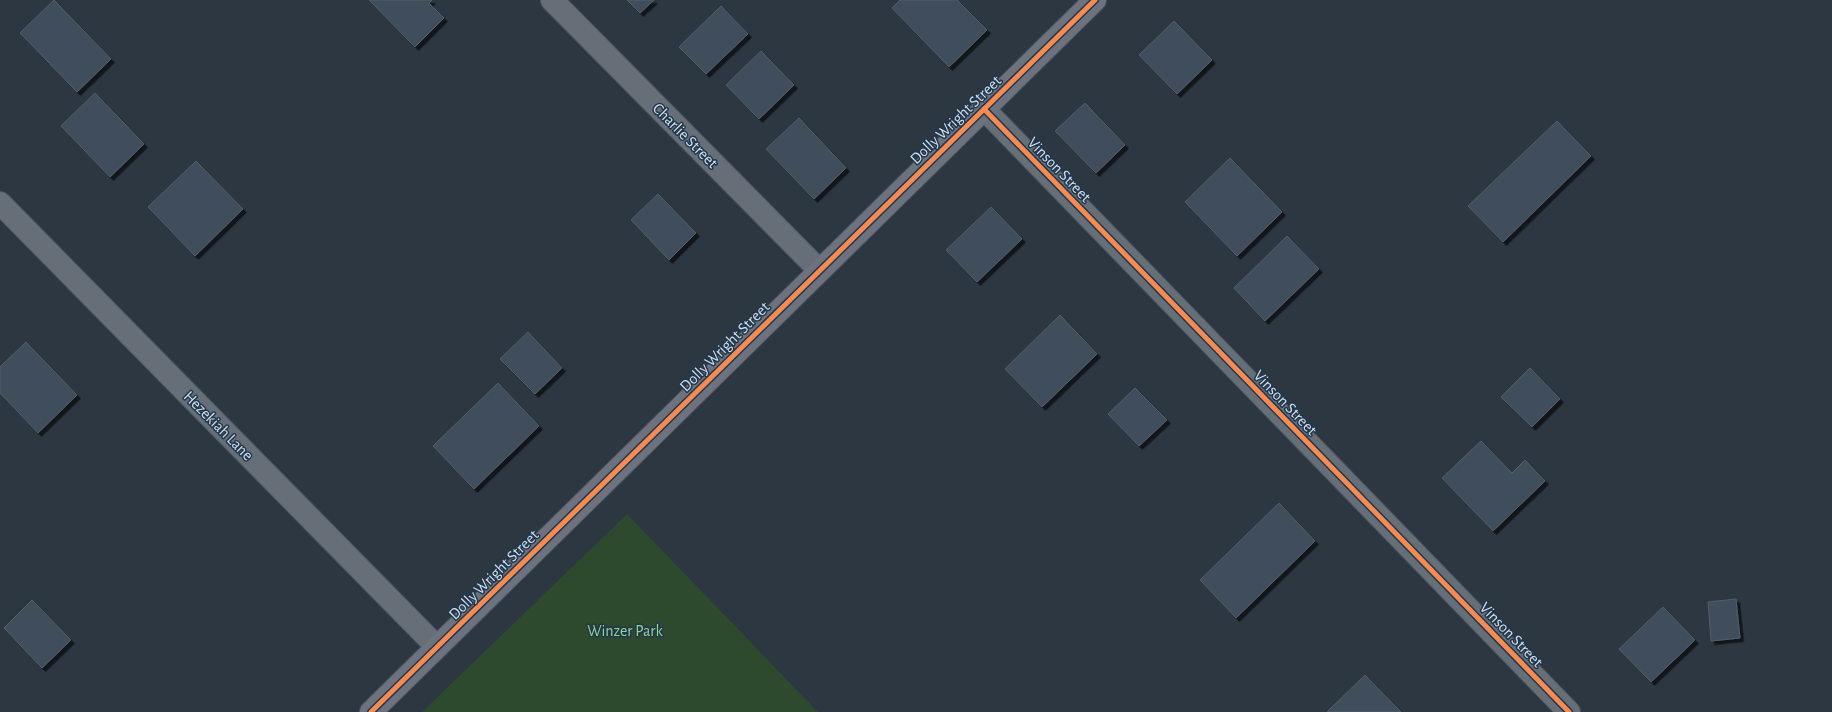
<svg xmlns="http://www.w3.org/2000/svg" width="1832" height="712" viewBox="0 0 1832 712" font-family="'Alegreya Sans',sans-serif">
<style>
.green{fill:#2d4a2f}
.building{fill:#404d5b;stroke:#545e67;filter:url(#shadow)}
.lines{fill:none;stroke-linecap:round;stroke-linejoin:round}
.street-casing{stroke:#4b555f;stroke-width:24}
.secondary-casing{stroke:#4b555f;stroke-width:24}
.street{stroke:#666e78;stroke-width:22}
.secondary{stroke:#6d727e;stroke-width:22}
.cycleway-casing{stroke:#22374c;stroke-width:8}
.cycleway{stroke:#f68b52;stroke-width:5}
.labels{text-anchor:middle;stroke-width:3;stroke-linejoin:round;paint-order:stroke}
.street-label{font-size:16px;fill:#d3e0ed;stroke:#22374c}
.park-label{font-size:16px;fill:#92d58e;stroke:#22374c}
</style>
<defs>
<filter id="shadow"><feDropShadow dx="3.5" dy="3.5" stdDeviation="0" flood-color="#0009"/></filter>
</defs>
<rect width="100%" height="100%" fill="#2c3742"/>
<!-- green -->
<polygon class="green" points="627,514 818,712 422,712"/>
<!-- building -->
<g class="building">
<polygon points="54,0 111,59 77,92 20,33"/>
<polygon points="369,0 432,0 429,3 444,18 415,47"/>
<polygon points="627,0 654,0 640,13"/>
<polygon points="900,0 957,0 987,30 949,67 892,8"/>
<polygon points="721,6 748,34 706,74 679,47"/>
<polygon points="1174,21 1212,60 1177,94 1139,55"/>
<polygon points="761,51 794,85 759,119 726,85"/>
<polygon points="95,93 144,144 110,177 61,126"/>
<polygon points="1085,103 1125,145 1096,173 1055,131"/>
<polygon points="799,118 846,168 814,199 766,149"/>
<polygon points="1557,121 1591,156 1503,242 1468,206"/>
<polygon points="1230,158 1282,212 1237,256 1185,202"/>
<polygon points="196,161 243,209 195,256 148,207"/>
<polygon points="658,194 696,233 669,260 631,220"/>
<polygon points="991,207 1022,239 977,282 946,250"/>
<polygon points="1287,236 1319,269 1265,321 1234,288"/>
<polygon points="1060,315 1097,354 1042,407 1005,369"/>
<polygon points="528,332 562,368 535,394 500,359"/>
<polygon points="26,342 77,395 38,433 0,393 0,367"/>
<polygon points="1530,368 1560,399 1532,427 1501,397"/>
<polygon points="498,383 539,426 474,489 433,446"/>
<polygon points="1135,388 1167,420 1139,446 1108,414"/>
<polygon points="1481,441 1512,473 1525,460 1545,481 1493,531 1442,478"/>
<polygon points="1279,503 1315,541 1236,618 1200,580"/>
<polygon points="1736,599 1740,638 1711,641 1708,602"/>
<polygon points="32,600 71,640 42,668 4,628"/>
<polygon points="1663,607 1695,640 1651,682 1619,649"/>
<polygon points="1365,675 1401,712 1327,712"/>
</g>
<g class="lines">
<!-- street casing -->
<g class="street-casing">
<g id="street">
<polyline points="552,0 819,270"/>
<polyline points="984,109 1569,712"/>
<polyline points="0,203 437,647"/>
</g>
</g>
<!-- secondary casing -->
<g class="secondary-casing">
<polyline id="secondary" points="371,712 1095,0"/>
</g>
<!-- street -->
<use href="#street" class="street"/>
<!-- secondary -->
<use href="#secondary" class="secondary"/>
<!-- cycleway casing -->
<g class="cycleway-casing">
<g id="cycleway">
<polyline points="984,109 1569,712"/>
<polyline points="371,712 1095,0"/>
</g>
</g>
<!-- cycleway -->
<use href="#cycleway" class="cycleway"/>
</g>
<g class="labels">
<!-- street labels -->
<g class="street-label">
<text transform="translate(955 119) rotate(-44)" y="6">Dolly Wright Street</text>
<text transform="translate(686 135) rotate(45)" y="6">Charlie Street</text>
<text transform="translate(1060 169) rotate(46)" y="6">Vinson Street</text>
<text transform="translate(724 346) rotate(-45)" y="6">Dolly Wright Street</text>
<text transform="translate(1286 402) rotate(46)" y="6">Vinson Street</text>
<text transform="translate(219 425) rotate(45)" y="6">Hezekiah Lane</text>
<text transform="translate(493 574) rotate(-45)" y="6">Dolly Wright Street</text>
<text transform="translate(1512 634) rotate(46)" y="6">Vinson Street</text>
</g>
<!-- park labels -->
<g class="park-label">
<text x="625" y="636">Winzer Park</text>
</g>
</g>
</svg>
